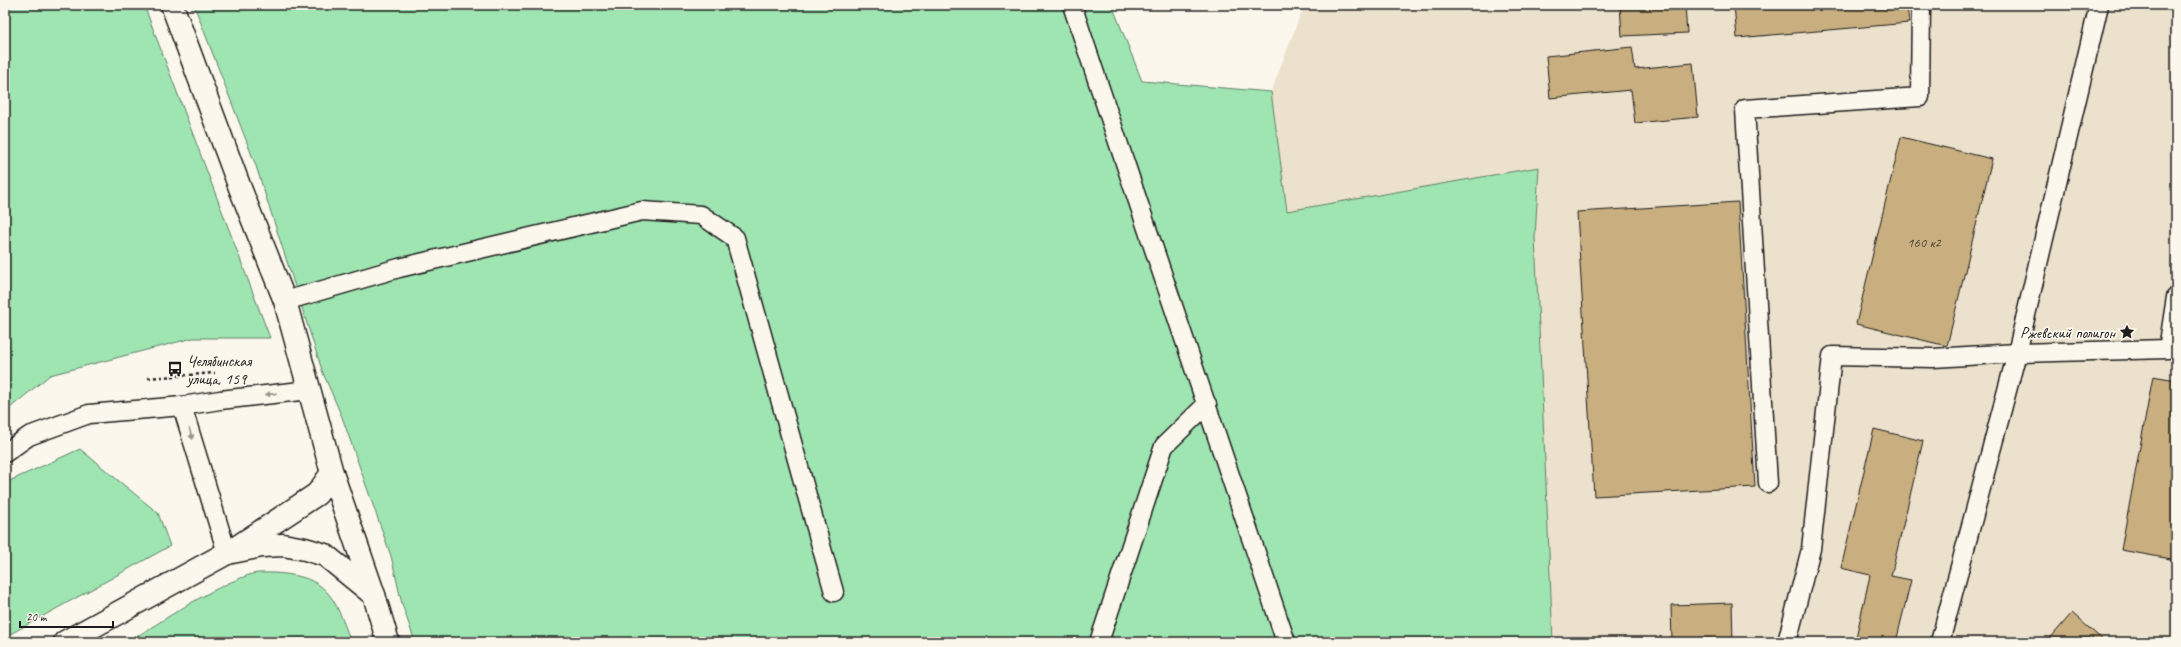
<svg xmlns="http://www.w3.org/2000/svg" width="2181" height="647" viewBox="0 0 2181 647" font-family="Caveat,sans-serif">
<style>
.built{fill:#ece1cc}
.green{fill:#9fe5b2;stroke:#5e8067}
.building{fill:#c9af80;stroke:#1c1c1c}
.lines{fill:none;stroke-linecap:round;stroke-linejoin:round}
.service-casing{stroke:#1c1c1c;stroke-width:21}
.minor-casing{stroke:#1c1c1c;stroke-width:25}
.tertiary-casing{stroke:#1c1c1c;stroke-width:25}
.path{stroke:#1c1c1c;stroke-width:2.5;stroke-dasharray:3 3;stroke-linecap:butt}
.service{stroke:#fbf7ec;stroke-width:18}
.minor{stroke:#fbf7ec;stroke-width:22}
.tertiary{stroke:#fbf7ec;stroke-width:22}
.oneway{fill:#97948e}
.labels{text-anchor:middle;stroke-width:3.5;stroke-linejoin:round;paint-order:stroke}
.number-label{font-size:14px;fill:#474135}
.poi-label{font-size:16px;fill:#1c1c1c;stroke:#fbf7ec;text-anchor:end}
</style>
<rect width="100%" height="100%" fill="#fbf7ec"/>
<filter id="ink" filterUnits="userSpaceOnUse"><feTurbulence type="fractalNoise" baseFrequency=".025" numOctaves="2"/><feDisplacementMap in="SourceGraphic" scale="8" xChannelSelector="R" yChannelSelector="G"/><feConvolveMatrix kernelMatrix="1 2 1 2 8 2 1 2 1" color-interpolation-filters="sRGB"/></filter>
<g filter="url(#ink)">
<!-- built -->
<polygon class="built" points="1304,5 2176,5 2176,642 1553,642 1535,237 1539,168 1287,211 1271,92"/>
<!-- green -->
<g class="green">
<polygon points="5,5 144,5 270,338 193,338 50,375 5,412"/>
<polygon points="194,5 1112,5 1142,81 1271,92 1287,211 1539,167 1535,237 1553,642 415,642 402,604 391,556 342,417 323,373 256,166"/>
<polygon points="80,449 158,513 170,546 5,637 5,483"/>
<path d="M 274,573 C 329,576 334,597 351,642 L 128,642 C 164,620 210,588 249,575 C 256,572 266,573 274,573 Z"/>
</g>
<!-- building -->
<g class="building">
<polygon points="1620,5 1685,5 1687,33 1622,36"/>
<polygon points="1734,5 1907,5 1909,23 1737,38"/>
<polygon points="1632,47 1635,69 1693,63 1698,117 1635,123 1631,90 1550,98 1546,56"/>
<polygon points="1901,137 1992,159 1947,346 1856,324"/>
<polygon points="1738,202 1755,487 1594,496 1577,212"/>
<polygon points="2153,376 2176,380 2176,560 2121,550"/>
<polygon points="1874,429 1923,441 1891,576 1911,580 1896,642 1855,642 1870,575 1841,568"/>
<polygon points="1732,603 1733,642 1672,642 1671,605"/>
<polygon points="2072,613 2105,642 2047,642"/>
</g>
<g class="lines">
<!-- service casing -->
<g class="service-casing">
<g id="service">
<polyline points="1072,5 1286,642"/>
<polyline points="285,301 399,268 642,211 701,215 735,238 834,592"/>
<polyline points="5,453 29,436 89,414 182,406"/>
<polyline points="1768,483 1745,109 1920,97 1921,5"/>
<polyline points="227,553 182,406 220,400 310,390"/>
<polyline points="1099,642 1164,446 1207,404"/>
<polyline points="1787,642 1811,549 1832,356 1933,358 2017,353 2168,349 2176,297"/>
<polyline points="1940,642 2017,353 2099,5"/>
</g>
</g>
<!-- minor casing -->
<g class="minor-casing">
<g id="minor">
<polyline points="172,5 240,188 285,301 332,473 374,595"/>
<polyline points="228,553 317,494 332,473"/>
</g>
</g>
<!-- tertiary casing -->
<g class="tertiary-casing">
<polyline id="tertiary" points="65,642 227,553 262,546 283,545 305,549 325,555 374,595 388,642"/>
</g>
<!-- path -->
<polyline class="path" points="148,378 215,373"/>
<!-- service -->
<use href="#service" class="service"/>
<!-- minor -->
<use href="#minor" class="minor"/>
<!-- tertiary -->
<use href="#tertiary" class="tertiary"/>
</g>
<!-- one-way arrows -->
<defs><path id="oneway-solid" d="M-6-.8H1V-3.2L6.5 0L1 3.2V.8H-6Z"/></defs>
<g class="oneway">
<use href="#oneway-solid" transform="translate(271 394) rotate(174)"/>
<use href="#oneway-solid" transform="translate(191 434) rotate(73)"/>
</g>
</g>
<!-- icons -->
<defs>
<g id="sight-bare" transform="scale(1.2)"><path d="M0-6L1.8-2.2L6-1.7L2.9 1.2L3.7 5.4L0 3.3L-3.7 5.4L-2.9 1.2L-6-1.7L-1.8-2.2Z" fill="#1c1c1c" stroke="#fbf7ec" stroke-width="2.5" paint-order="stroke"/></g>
<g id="bus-bare" transform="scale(1.2)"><path d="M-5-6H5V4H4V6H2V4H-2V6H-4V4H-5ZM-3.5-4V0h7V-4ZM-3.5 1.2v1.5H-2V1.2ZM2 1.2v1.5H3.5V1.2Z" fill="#1c1c1c" stroke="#fbf7ec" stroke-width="2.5" paint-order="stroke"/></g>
</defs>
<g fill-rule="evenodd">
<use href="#sight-bare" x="2127" y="332"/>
<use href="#bus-bare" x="175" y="369"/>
</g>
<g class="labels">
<!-- number labels -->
<g class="number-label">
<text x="1924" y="247">160 к2</text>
</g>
<!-- poi labels -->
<g class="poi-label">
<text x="2115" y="338">Ржевский полигон</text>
<text x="187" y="366" text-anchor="start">Челябинская<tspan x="187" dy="18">улица, 159</tspan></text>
</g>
</g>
<!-- margin -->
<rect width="2181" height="647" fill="none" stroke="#fbf7ec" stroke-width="20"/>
<rect x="10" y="10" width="2161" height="627" fill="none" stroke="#1c1c1c" stroke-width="1.5" filter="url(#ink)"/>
<!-- scale -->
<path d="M20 621v6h93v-6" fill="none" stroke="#1c1c1c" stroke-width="2"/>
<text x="26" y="621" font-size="12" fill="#1c1c1c" stroke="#fbf7ec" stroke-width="3" paint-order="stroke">20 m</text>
</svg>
